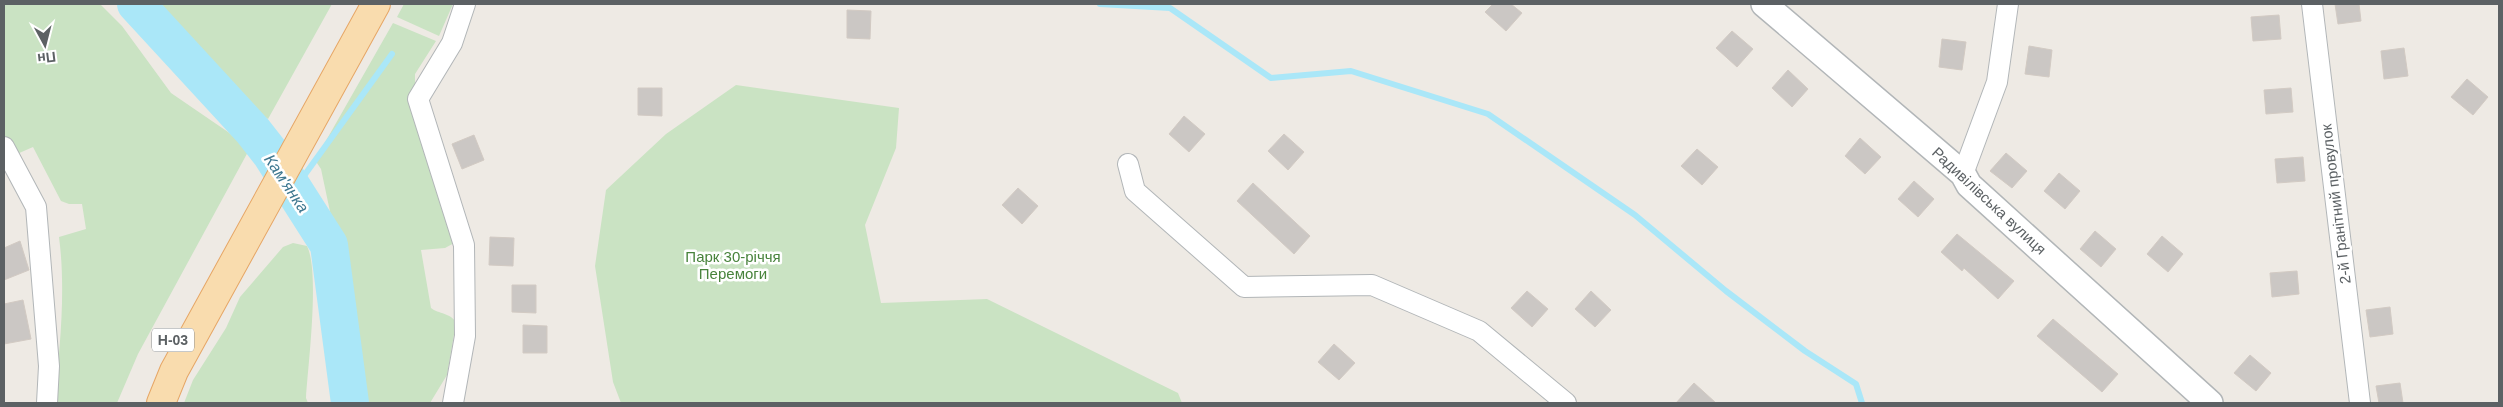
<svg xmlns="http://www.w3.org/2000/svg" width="2503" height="407" viewBox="0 0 2503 407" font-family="Arial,sans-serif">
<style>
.green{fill:#cae3c3}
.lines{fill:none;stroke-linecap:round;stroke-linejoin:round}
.stream{stroke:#aae7f8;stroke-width:6}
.river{stroke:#aae7f8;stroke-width:38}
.building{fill:#cbc7c4;stroke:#d2cac3}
.minor-casing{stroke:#b2b6b8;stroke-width:22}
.tertiary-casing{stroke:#b2b6b8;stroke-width:28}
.primary-casing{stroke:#e6a665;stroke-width:30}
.minor{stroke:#fff;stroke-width:20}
.tertiary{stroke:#fff;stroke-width:25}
.primary{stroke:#f9dcae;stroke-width:28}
.labels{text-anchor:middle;stroke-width:5;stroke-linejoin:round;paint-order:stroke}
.shield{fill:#fff;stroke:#8d9092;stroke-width:1}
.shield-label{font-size:14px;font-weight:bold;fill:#5c6164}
.street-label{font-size:15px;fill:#5c6164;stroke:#fff}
.park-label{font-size:15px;fill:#48833c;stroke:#fff}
.water-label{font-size:16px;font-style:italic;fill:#3f7890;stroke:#fff}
</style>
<rect width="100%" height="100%" fill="#eeeae4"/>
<!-- green -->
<g class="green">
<path d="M 4,4 L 100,4 L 122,26 L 171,93 L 228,132 L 249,150 L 138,354 L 117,403 L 54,403 C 60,349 66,290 59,237 L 86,229 L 82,204 L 69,204 L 61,201 L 33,147 L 17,154 L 4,140 Z"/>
<polygon points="153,4 332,4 268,119 232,94 195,42 174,34 162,24"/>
<polygon points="404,4 453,4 439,36 397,17"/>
<path d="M 393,23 L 436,41 L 415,74 L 415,89 L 456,242 L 445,248 L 421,250 L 431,308 C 438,314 452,313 456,323 L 447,375 L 430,403 L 353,403 L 353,386 L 337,349 L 341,303 L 340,277 L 335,235 L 321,169 L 315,160 Z"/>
<polygon points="736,85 899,108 896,148 865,225 881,303 987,299 1178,393 1182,403 621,403 613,382 595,266 606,190 666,134"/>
<path d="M 293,243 L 307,246 C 320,272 308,365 306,398 L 308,403 L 184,403 L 193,380 L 226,328 L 240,297 L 283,247 Z"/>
</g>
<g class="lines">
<!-- stream -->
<g class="stream">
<polyline points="1100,4 1170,8 1271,78 1351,71 1488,114 1635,215 1726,291 1805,351 1856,384 1862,403"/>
<polyline points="293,191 392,54"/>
</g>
<!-- river -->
<polyline class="river" points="136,4 253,131 271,154 329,245 350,403"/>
</g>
<!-- building -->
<g class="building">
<polygon points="1493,4 1511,4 1522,13 1506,31 1485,12"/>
<polygon points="2335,4 2359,4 2361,21 2338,24"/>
<polygon points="847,10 871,11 870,39 847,38"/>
<polygon points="2279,15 2281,39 2253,41 2251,17"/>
<polygon points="1732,31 1753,49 1737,67 1716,48"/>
<polygon points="1942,39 1966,42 1962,70 1939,67"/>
<polygon points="2029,46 2052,50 2049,77 2025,74"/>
<polygon points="2404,48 2408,76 2384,79 2381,51"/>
<polygon points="1788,70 1808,89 1792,107 1772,88"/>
<polygon points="2467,79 2488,97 2473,115 2451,97"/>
<polygon points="638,88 662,88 662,116 638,115"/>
<polygon points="2291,88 2293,112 2266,114 2264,90"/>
<polygon points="1184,116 1205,134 1189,152 1169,134"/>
<polygon points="1284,134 1304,152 1288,170 1268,151"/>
<polygon points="474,135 484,160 462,169 452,144"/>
<polygon points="1860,138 1881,157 1865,174 1845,156"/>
<polygon points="1697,149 1718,167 1702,185 1681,166"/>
<polygon points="2006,153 2027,171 2012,188 1990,171"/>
<polygon points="2303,157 2305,181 2277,183 2275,159"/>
<polygon points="2059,173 2080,191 2065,209 2044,191"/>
<polygon points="1914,181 1934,199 1918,217 1898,199"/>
<polygon points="1253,183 1310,236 1294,254 1237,201"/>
<polygon points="1018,188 1038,206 1022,224 1002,205"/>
<polygon points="2095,231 2116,249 2101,267 2080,249"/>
<polygon points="1957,234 2014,281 1998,299 1964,268 1962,271 1941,252"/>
<polygon points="2162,236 2183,254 2168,272 2147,254"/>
<polygon points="490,237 514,238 513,266 489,265"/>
<polygon points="20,241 29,270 4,280 4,248"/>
<polygon points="2297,271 2299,294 2272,297 2270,273"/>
<polygon points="512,285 536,285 536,313 512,312"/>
<polygon points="1527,291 1548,309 1532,327 1511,308"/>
<polygon points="1591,291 1611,310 1595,327 1575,309"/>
<polygon points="23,300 31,339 4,344 4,304"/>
<polygon points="2390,307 2393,334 2370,337 2366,310"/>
<polygon points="2053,319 2118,374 2102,392 2037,336"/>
<polygon points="523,325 547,326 547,353 523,353"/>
<polygon points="1334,344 1355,363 1339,380 1318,362"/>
<polygon points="2250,355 2271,373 2256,391 2234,373"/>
<polygon points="1694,383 1716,403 1676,403"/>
<polygon points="2400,383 2403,403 2379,403 2376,386"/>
</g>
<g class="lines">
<!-- minor casing -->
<g class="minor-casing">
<g id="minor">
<polyline points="2312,4 2360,403"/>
<polyline points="4,147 36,207 49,366 47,403"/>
<polyline points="1128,164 1135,191 1244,287 1372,285 1479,331 1566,403"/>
<polyline points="1963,174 1997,82 2008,4"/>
<polyline points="453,403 465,336 464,245 418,99 452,43 465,4"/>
</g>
</g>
<!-- tertiary casing -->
<g class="tertiary-casing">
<polyline id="tertiary" points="1764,4 1963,174 1969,185 2210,403"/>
</g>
<!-- primary casing -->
<g class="primary-casing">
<polyline id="primary" points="161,403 174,371 376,4"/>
</g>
<!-- minor -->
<use href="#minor" class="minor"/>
<!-- tertiary -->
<use href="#tertiary" class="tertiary"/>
<!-- primary -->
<use href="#primary" class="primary"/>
</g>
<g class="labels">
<!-- shield labels -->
<rect class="shield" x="152" y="328.5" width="42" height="23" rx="4"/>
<g class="shield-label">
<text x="173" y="345">Н-03</text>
</g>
<!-- street labels -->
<g class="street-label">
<text transform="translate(1989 201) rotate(43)" y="5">Радивілівська вулиця</text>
<text transform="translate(2336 204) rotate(-97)" y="5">2-й Гранітний провулок</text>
</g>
<!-- park labels -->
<g class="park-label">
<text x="733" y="262">Парк 30-річчя<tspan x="733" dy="17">Перемоги</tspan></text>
</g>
<!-- water labels -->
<g class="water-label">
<text transform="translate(287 183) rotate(56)" y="6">Кам'янка</text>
</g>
</g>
<!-- border -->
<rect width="2503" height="407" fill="none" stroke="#5c6164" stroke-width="10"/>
<!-- north arrow -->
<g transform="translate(45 45) rotate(173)" stroke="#ffffff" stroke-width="4" paint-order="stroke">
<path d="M0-4L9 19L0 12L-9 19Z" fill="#5c6164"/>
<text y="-8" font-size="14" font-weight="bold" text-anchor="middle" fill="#5c6164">Пн</text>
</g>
</svg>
